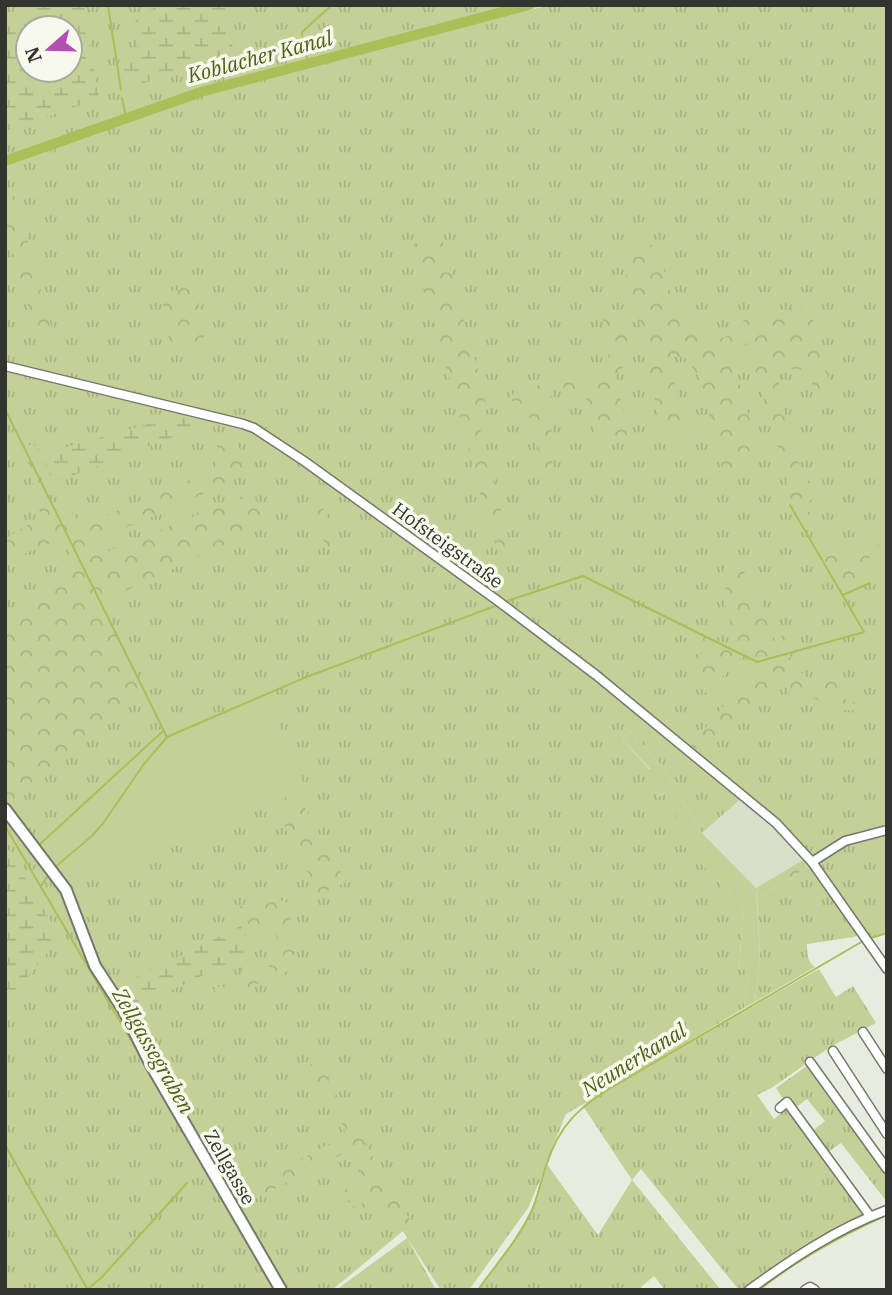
<svg xmlns="http://www.w3.org/2000/svg" width="892" height="1295" viewBox="0 0 892 1295" font-family="'IBM Plex Serif',serif">
<style>
.built{fill:#dadfcb}
.grass{fill:url(#grass-tufts);fill-rule:evenodd}
.forest{fill:url(#forest-crowns)}
.wetland{fill:url(#wetland-marsh)}
.garden{fill:#c3d097}
.lines{fill:none;stroke-linecap:round;stroke-linejoin:round}
.stream{stroke:#abbe58;stroke-width:2}
.river{stroke:#abbe58;stroke-width:10}
.minor-casing{stroke:#75786c;stroke-width:11}
.major-casing{stroke:#75786c;stroke-width:14}
.minor{stroke:#fff;stroke-width:8}
.major{stroke:#fff;stroke-width:10}
.labels{text-anchor:middle;stroke-width:7;stroke-linejoin:round;paint-order:stroke}
.street-label{font-size:19px;fill:#33342f;stroke:#f6f9eb}
.water-label{font-size:21px;font-style:italic;fill:#535e15;stroke:#f6f9eb}
</style>
<defs>
<pattern id="grass-tufts" width="24" height="20" patternUnits="userSpaceOnUse" patternTransform="scale(1.75)"><rect width="24" height="20" fill="#c3d097"/><path d="M3 7l-1-3M5 7V3M7 7l1-3M15 17l-1-3M17 17v-4M19 17l1-3" fill="none" stroke="#a8b382"/></pattern>
<pattern id="forest-crowns" width="20" height="18" patternUnits="userSpaceOnUse" patternTransform="scale(1.75)"><rect width="20" height="18" fill="#c3d097"/><path d="M2 6a3 3 0 1 1 6 0M12 15a3 3 0 1 1 6 0" fill="none" stroke="#a8b382"/></pattern>
<pattern id="wetland-marsh" width="20" height="14" patternUnits="userSpaceOnUse" patternTransform="scale(1.75)"><rect width="20" height="14" fill="#c3d097"/><path d="M1 5h8M5 5V1M11 12h8M15 12V8" fill="none" stroke="#a8b382"/></pattern>
</defs>
<rect width="100%" height="100%" fill="#e8ecde"/>
<!-- built -->
<polygon class="built" points="743,796 762,812 806,858 756,888 702,833"/>
<!-- grass -->
<g class="grass">
<path d="M 5,5 L 545,5 L 526,11 L 550,5 L 887,5 L 887,933 L 869,938 L 861,933 L 854,937 L 807,944 C 807,953 807,962 815,967 L 755,1002 L 760,954 L 757,899 L 811,865 L 802,852 L 743,797 L 702,833 L 662,766 L 630,731 L 622,739 L 650,770 L 644,772 L 658,797 L 664,793 L 690,839 L 685,846 L 743,908 L 739,969 L 748,970 L 744,1008 L 666,1055 L 819,969 L 836,997 L 853,986 L 876,1023 L 830,1047 L 773,1087 L 757,1095 L 774,1119 L 784,1111 L 789,1110 L 870,1216 L 749,1290 L 739,1290 L 641,1169 L 632,1180 L 721,1290 L 665,1290 L 654,1276 L 641,1287 L 643,1290 L 478,1290 C 504,1253 536,1216 544,1171 L 528,1208 L 469,1290 L 441,1290 L 407,1238 L 436,1290 L 336,1290 L 407,1238 L 403,1231 L 332,1290 L 5,1290 ZM 28,28 L 70,28 L 70,70 L 28,70 ZM 587,1102 L 583,1106 L 632,1180 L 598,1235 L 546,1163 L 566,1114 Z"/>
<polygon points="808,1065 887,1171 887,1202 841,1143 827,1153 811,1132 825,1121 807,1099 794,1109 784,1101 776,1088"/>
</g>
<!-- forest -->
<g class="forest">
<polygon points="15,196 52,329 35,331 5,224 5,199"/>
<polygon points="441,236 484,393 486,407 476,412 511,548 498,551 488,524 454,394 411,245"/>
<path d="M 652,245 L 661,259 L 678,320 L 695,317 L 703,339 C 722,342 732,335 744,320 L 757,320 L 763,308 L 781,318 L 792,308 L 811,311 L 832,392 L 816,392 L 806,370 L 776,368 C 782,396 793,469 813,485 L 814,497 L 805,506 L 817,523 L 806,529 L 788,502 L 786,475 L 747,342 L 731,355 L 757,444 L 749,463 L 740,476 L 723,471 L 699,377 L 685,357 L 671,357 L 670,368 L 687,429 L 682,441 L 667,444 L 646,368 L 649,358 L 626,275 L 634,249 Z"/>
<polygon points="184,278 193,278 204,333 204,344 182,350 170,347 161,292 180,290"/>
<polygon points="608,309 614,323 629,332 626,364 615,377 629,434 610,446 596,437 584,392 563,388 567,372 572,363 577,365 582,377 602,370 609,354 611,334 602,318"/>
<polygon points="553,380 554,394 542,402 556,444 551,458 556,472 544,469 528,412 521,403 507,400 511,395"/>
<path d="M 218,436 C 241,442 244,452 247,473 L 173,508 L 93,541 L 99,555 L 253,492 L 266,525 L 102,602 L 144,692 L 7,811 L 5,618 L 76,571 L 64,538 L 5,561 L 5,539 L 41,517 L 24,444 L 39,446 L 36,472 L 49,487 L 49,505 L 67,508 L 79,521 L 75,529 L 215,469 Z"/>
<polygon points="322,506 341,544 327,549 311,511"/>
<polygon points="872,536 887,556 887,560 876,565 871,557 855,567 856,578 834,586 820,562 818,550 834,545 843,556 865,547"/>
<polygon points="725,564 740,564 759,599 775,641 786,633 796,644 797,655 786,659 808,679 842,676 843,690 836,690 834,695 855,703 854,710 836,711 811,696 802,698 788,698 791,687 774,681 720,738 702,753 691,745 757,665 743,656 706,693 694,682 696,674 690,667 707,648 682,636 685,624 696,626 707,637 737,647 722,593 727,586 723,572"/>
<polygon points="302,803 346,882 319,895 278,813"/>
<polygon points="806,858 811,865 757,899 756,888"/>
<polygon points="277,882 282,889 280,900 296,906 297,912 286,925 297,953 286,959 290,969 278,977 273,977 271,969 265,963 277,957 281,947 272,923 248,929 238,907 257,900 263,906 260,897"/>
<polygon points="239,957 246,957 252,969 261,966 267,979 221,1003 214,989 242,976"/>
<path d="M 322,1060 C 328,1067 331,1071 328,1080 L 412,1223 L 403,1231 L 382,1207 L 361,1210 L 344,1218 L 348,1209 L 376,1198 L 368,1192 L 337,1206 L 333,1199 L 360,1179 L 355,1156 L 347,1152 L 237,1208 L 231,1198 L 345,1135 L 344,1128 L 322,1085 L 304,1079 L 303,1068 Z"/>
</g>
<!-- wetland -->
<g class="wetland">
<polygon points="44,5 84,5 99,99 5,131 5,14 13,12 28,88 48,83 46,70 70,70 70,28 39,28 35,7"/>
<polygon points="155,5 224,5 234,53 123,90 121,66 139,60 135,14 155,8"/>
<polygon points="187,413 217,420 53,483 42,454"/>
<polygon points="5,844 60,937 5,1004"/>
<polygon points="241,926 252,952 130,1010 114,988"/>
</g>
<!-- garden -->
<g class="garden">
<polygon points="266,696 306,789 176,846 66,890 33,848 157,740"/>
<polygon points="630,731 662,766 702,833 756,888 760,954 755,1002 744,1008 748,970 739,970 743,908 685,846 689,839 664,793 657,797 644,772 650,769 622,739"/>
</g>
<g class="lines">
<!-- stream -->
<g class="stream">
<polyline points="108,5 121,90"/>
<polyline points="302,36 302,32 332,5"/>
<polyline points="303,41 308,63"/>
<polyline points="122,98 126,117"/>
<polyline points="196,408 238,419"/>
<polyline points="5,409 167,737"/>
<polyline points="260,427 275,437"/>
<polyline points="843,595 870,583"/>
<polyline points="507,601 583,576 757,662 864,632 790,505"/>
<polyline points="5,826 141,1057"/>
<polyline points="38,846 163,731"/>
<polyline points="54,868 93,835 104,822 144,764 167,737 304,678 495,606"/>
<polyline points="41,886 49,874"/>
<polyline points="871,938 887,933"/>
<polyline points="5,1145 88,1290"/>
<polyline points="88,1289 102,1277 187,1183"/>
<path d="M 478,1290 C 496,1264 520,1238 533,1208 C 538,1195 541,1180 546,1166 C 559,1125 578,1108 614,1086 L 863,941"/>
<path d="M 759,1290 C 798,1259 842,1235 887,1215"/>
</g>
<!-- river -->
<polyline class="river" points="5,161 201,92 529,5"/>
<!-- minor casing -->
<g class="minor-casing">
<g id="minor">
<polyline points="5,366 243,424 254,428 304,461 498,601 596,675 776,823 812,862 887,969"/>
<polyline points="812,862 845,841 887,830"/>
<polyline points="863,1032 887,1069"/>
<polyline points="833,1051 887,1134"/>
<polyline points="810,1062 887,1169"/>
<polyline points="780,1108 787,1102 870,1216"/>
<path d="M 749,1290 C 793,1258 836,1229 887,1210"/>
<polyline points="805,1290 810,1287 815,1290"/>
</g>
</g>
<!-- major casing -->
<g class="major-casing">
<polyline id="major" points="5,809 66,890 95,966 123,1009 151,1065 281,1290"/>
</g>
<!-- minor -->
<use href="#minor" class="minor"/>
<!-- major -->
<use href="#major" class="major"/>
</g>
<g class="labels">
<!-- street labels -->
<g class="street-label">
<text transform="translate(448 545) rotate(36)" y="7">Hofsteigstraße</text>
<text transform="translate(230 1167) rotate(60)" y="7">Zellgasse</text>
</g>
<!-- water labels -->
<g class="water-label">
<text transform="translate(260 57) rotate(-15)" y="7">Koblacher Kanal</text>
<text transform="translate(153 1051) rotate(60)" y="7">Zellgassegraben</text>
<text transform="translate(634 1060) rotate(-32)" y="7">Neunerkanal</text>
</g>
</g>
<!-- border -->
<rect width="892" height="1295" fill="none" stroke="#33342f" stroke-width="14"/>
<!-- north arrow -->
<g transform="translate(49 49) rotate(250)"><circle r="33" fill="#f6f9eb" stroke="#a8aaa0" stroke-width="2"/>
<path d="M0-5L12 26L0 18L-12 26Z" fill="#b44eb3"/>
<text y="-10" font-size="19" font-weight="bold" text-anchor="middle" fill="#33342f">N</text>
</g>
</svg>
